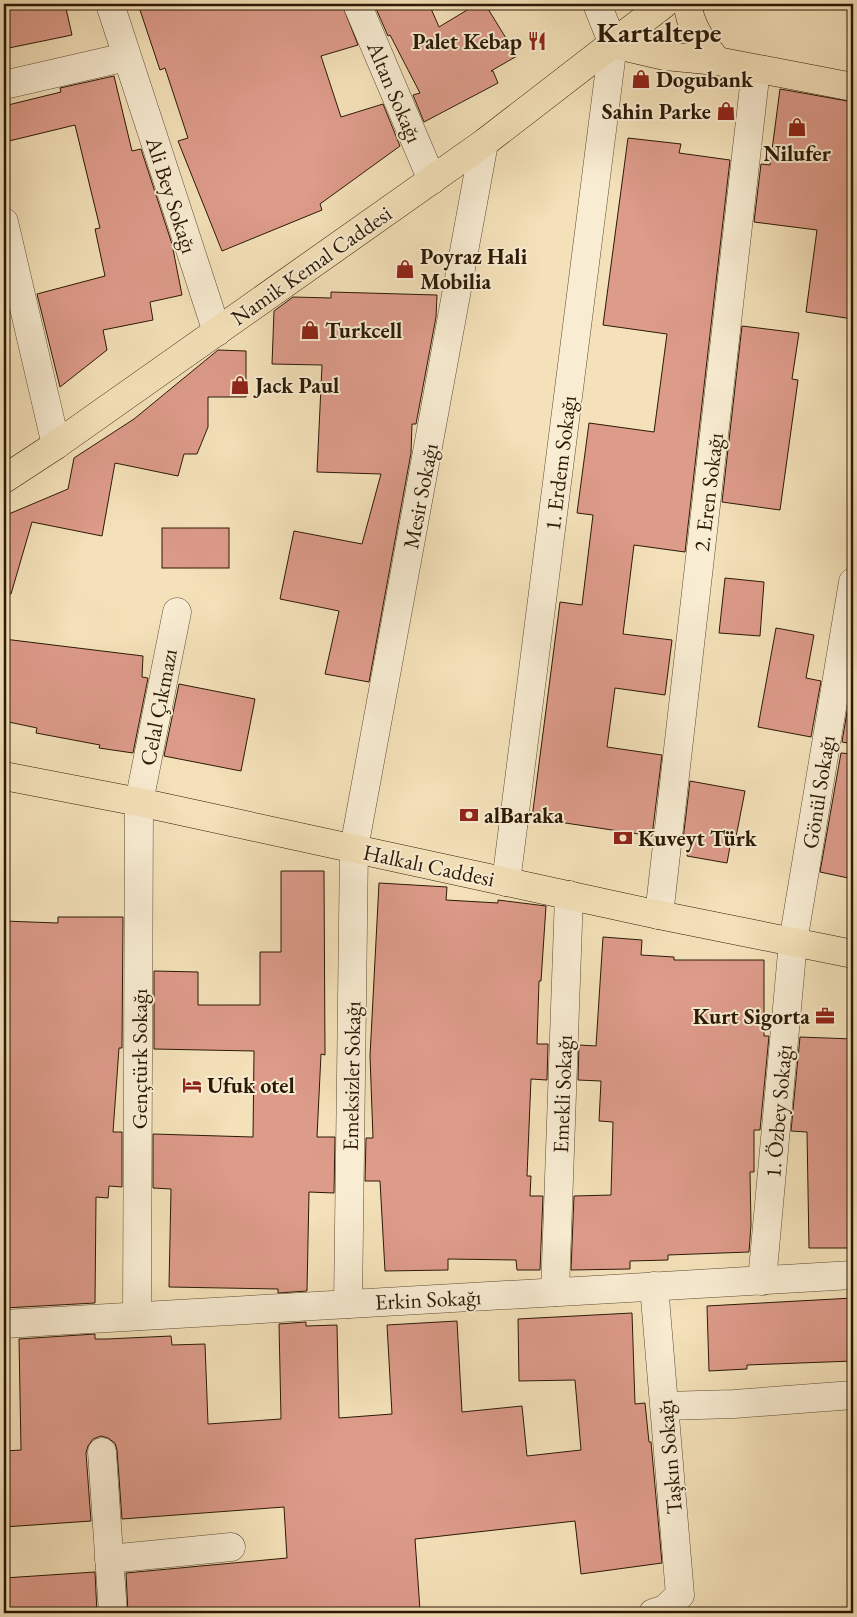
<svg xmlns="http://www.w3.org/2000/svg" width="857" height="1617" viewBox="0 0 857 1617" font-family="'EB Garamond',serif">
<style>
.building{fill:#dd9b8a;stroke:#2b1905}
.lines{fill:none;stroke-linecap:round;stroke-linejoin:round}
.minor-casing{stroke:#5d4b32;stroke-width:29}
.major-casing{stroke:#2b1905;stroke-width:29}
.minor{stroke:#f8ecd2;stroke-width:28}
.major{stroke:#f4e1b9;stroke-width:28}
.labels{text-anchor:middle;stroke-width:4;stroke-linejoin:round;paint-order:stroke}
.poi-label{font-size:22px;font-weight:bold;fill:#2b1905;stroke:#f8ecd2;text-anchor:start}
.street-label{font-size:22px;fill:#2b1905;stroke:#f8ecd2}
.district-label{font-size:28px;font-weight:bold;fill:#2b1905;stroke:#f8ecd2}
</style>
<rect width="100%" height="100%" fill="#f4e1b9"/>
<filter id="stains"><feTurbulence type="fractalNoise" baseFrequency=".004" numOctaves="4"/><feColorMatrix values="0 0 0 0 .2 0 0 0 0 .09 0 0 0 0 .02 0 0 0 .5 -.17"/></filter>
<radialGradient id="worn" r=".72"><stop offset=".6" stop-color="#630" stop-opacity="0"/><stop offset="1" stop-color="#630" stop-opacity=".3"/></radialGradient>
<!-- building -->
<g class="building">
<polygon points="4,4 65,4 72,35 4,49"/>
<polygon points="138,4 342,4 358,45 321,56 341,117 383,104 400,146 320,204 322,210 222,251 178,141 188,138 165,68 160,70"/>
<polygon points="374,4 429,4 439,27 477,4 485,4 517,56 491,71 493,71 498,83 424,122 413,95 420,93 390,35 388,36"/>
<polygon points="114,76 132,151 141,149 172,244 182,295 150,302 153,320 103,330 107,350 60,387 37,294 105,276 95,229 100,228 75,125 9,141 4,120 4,106 61,92 60,88"/>
<polygon points="780,89 853,102 853,319 806,312 817,230 754,222 761,164 770,165"/>
<polygon points="628,138 681,144 679,153 730,160 685,552 634,545 623,634 672,640 665,695 615,688 607,747 662,755 652,836 532,818 560,602 582,605 593,515 577,513 589,423 654,432 667,334 603,325"/>
<polygon points="331,292 437,295 436,317 416,424 412,424 411,453 369,682 325,674 339,611 280,599 294,531 362,544 381,474 317,472 322,365 272,364 274,311 293,297 331,298"/>
<polygon points="742,326 799,333 792,379 798,380 780,510 722,502"/>
<polygon points="218,350 246,351 246,397 208,397 208,427 197,454 184,454 178,476 115,463 102,536 32,522 11,594 4,593 4,516 68,489 74,458 134,419"/>
<rect x="162" y="528" width="67" height="40"/>
<polygon points="725,578 764,582 760,636 719,633"/>
<polygon points="776,628 814,635 806,678 821,681 811,737 758,727"/>
<polygon points="4,639 143,656 142,677 148,678 133,753 99,748 100,745 36,733 37,728 4,721"/>
<polygon points="179,684 255,699 241,771 164,756"/>
<polygon points="851,688 853,688 853,744 842,742"/>
<polygon points="841,753 853,754 853,879 820,872"/>
<polygon points="690,781 745,791 735,842 731,841 727,863 687,856 690,841 683,840"/>
<polygon points="281,871 324,871 325,1055 321,1054 317,1137 335,1137 334,1193 309,1192 307,1291 278,1293 278,1289 169,1287 171,1189 153,1188 153,1134 253,1137 254,1051 154,1049 154,971 198,972 198,1005 260,1005 260,952 281,952"/>
<polygon points="379,883 447,887 446,900 498,903 498,900 546,906 541,981 539,981 537,1044 548,1044 547,1080 531,1079 527,1176 531,1176 530,1196 543,1196 540,1270 517,1270 516,1260 448,1259 448,1270 385,1271 380,1181 365,1181 366,1138 373,1138 370,1056"/>
<polygon points="58,917 123,917 122,1048 119,1048 113,1132 122,1132 122,1187 109,1186 108,1198 96,1197 95,1303 4,1308 4,921 58,923"/>
<polygon points="603,937 642,940 641,955 674,957 674,960 764,960 764,1036 769,1036 760,1130 754,1130 754,1172 750,1172 751,1225 749,1252 668,1255 668,1260 630,1261 630,1269 571,1270 574,1196 611,1195 613,1122 599,1121 601,1081 578,1080 579,1045 596,1046"/>
<polygon points="800,1037 853,1039 853,1248 809,1248 807,1132 791,1131"/>
<polygon points="853,1298 853,1361 747,1365 747,1369 709,1371 707,1306"/>
<polygon points="632,1313 635,1404 645,1403 649,1442 651,1442 662,1563 581,1574 575,1521 415,1539 420,1610 390,1613 322,1613 322,1610 277,1613 128,1613 126,1573 287,1558 284,1507 122,1519 117,1450 115,1443 108,1438 101,1436 93,1439 88,1446 86,1453 91,1521 4,1527 4,1451 21,1450 19,1339 95,1334 95,1339 107,1339 171,1336 172,1345 205,1344 208,1424 281,1419 279,1324 306,1322 306,1326 337,1325 339,1418 392,1414 387,1325 457,1321 462,1412 522,1406 527,1456 581,1450 575,1380 519,1381 518,1319"/>
<polygon points="95,1572 97,1613 4,1613 4,1578"/>
</g>
<g class="lines">
<!-- minor casing -->
<g class="minor-casing">
<g id="minor">
<polyline points="110,4 217,332"/>
<polyline points="357,4 432,180"/>
<polyline points="4,85 126,57"/>
<polyline points="4,222 56,445"/>
<polyline points="506,882 613,44 597,4"/>
<polyline points="659,915 756,69"/>
<polyline points="762,1281 793,942 853,582"/>
<polyline points="555,1292 569,895"/>
<polyline points="348,1304 354,848 484,143"/>
<polyline points="137,1316 139,802 177,612"/>
<polyline points="4,1324 853,1275"/>
<polyline points="665,1406 734,1404 853,1395"/>
<polyline points="102,1452 113,1613"/>
<polyline points="109,1559 231,1547"/>
<polyline points="653,1613 665,1609 680,1595 654,1286"/>
</g>
</g>
<!-- major casing -->
<g class="major-casing">
<g id="major">
<path d="M 688,4 C 689,26 704,44 717,61"/>
<polyline points="613,44 665,56 717,61 853,87"/>
<polyline points="4,479 56,445 484,143 664,4"/>
<polyline points="4,776 139,802 659,915 853,954"/>
</g>
</g>
<!-- minor -->
<use href="#minor" class="minor"/>
<!-- major -->
<use href="#major" class="major"/>
</g>
<!-- icons -->
<defs>
<g id="restaurant-bare" transform="scale(1.5)"><path d="M-5-6h1v4h1v-4h1v4h1v-4h1v5L-1.5 .5V6h-2V.5L-5-1ZM5-6V6H3V1.5H1.5Q1.5-4 5-6Z" fill="#8f2418" stroke="#f8ecd2" stroke-width="2.5" paint-order="stroke"/></g>
<g id="shop-bare" transform="scale(1.5)"><path d="M-5-2.5h2.3a2.7 3.5 0 0 1 5.4 0H5L5.5 6h-11ZM-1.5-2.5h3a1.5 2.3 0 0 0-3 0Z" fill="#8f2418" stroke="#f8ecd2" stroke-width="2.5" paint-order="stroke"/></g>
<g id="bank-bare" transform="scale(1.5)"><path d="M-6-4H6V4H-6ZM0-2.3a2.3 2.3 0 1 0 0 4.6a2.3 2.3 0 1 0 0-4.6Z" fill="#8f2418" stroke="#f8ecd2" stroke-width="2.5" paint-order="stroke"/></g>
<g id="office-bare" transform="scale(1.5)"><path d="M-6-3h4V-5.5h4V-3h4V5H-6ZM-1-4.5V-3h2v-1.5ZM-6 0V1H6V0Z" fill="#8f2418" stroke="#f8ecd2" stroke-width="2.5" paint-order="stroke"/></g>
<g id="hotel-bare" transform="scale(1.5)"><path d="M-6-4.5h1.5V1H6V5H4.5V3h-9V5H-6ZM-4 0a1.8 1.8 0 1 1 3.6 0ZM.5 0V-2.5h3Q6-2.5 6 0Z" fill="#8f2418" stroke="#f8ecd2" stroke-width="2.5" paint-order="stroke"/></g>
</defs>
<g fill-rule="evenodd">
<use href="#restaurant-bare" x="537" y="41"/>
<use href="#shop-bare" x="641" y="79"/>
<use href="#shop-bare" x="726" y="111"/>
<use href="#shop-bare" x="797" y="127"/>
<use href="#shop-bare" x="405" y="269"/>
<use href="#shop-bare" x="310" y="330"/>
<use href="#shop-bare" x="240" y="385"/>
<use href="#bank-bare" x="469" y="815"/>
<use href="#bank-bare" x="623" y="838"/>
<use href="#office-bare" x="825" y="1016"/>
<use href="#hotel-bare" x="192" y="1085"/>
</g>
<g class="labels">
<!-- poi labels -->
<g class="poi-label">
<text x="522" y="49" text-anchor="end">Palet Kebap</text>
<text x="656" y="87">Dogubank</text>
<text x="711" y="119" text-anchor="end">Sahin Parke</text>
<text x="797" y="161" text-anchor="middle">Nilufer</text>
<text x="420" y="264">Poyraz Hali<tspan x="420" dy="25">Mobilia</tspan></text>
<text x="325" y="338">Turkcell</text>
<text x="255" y="393">Jack Paul</text>
<text x="484" y="823">alBaraka</text>
<text x="638" y="846">Kuveyt Türk</text>
<text x="810" y="1024" text-anchor="end">Kurt Sigorta</text>
<text x="207" y="1093">Ufuk otel</text>
</g>
<!-- street labels -->
<g class="street-label">
<text transform="translate(395 92) rotate(67)" y="8">Altan Sokağı</text>
<text transform="translate(172 195) rotate(72)" y="8">Ali Bey Sokağı</text>
<text transform="translate(311 265) rotate(-35)" y="8">Namik Kemal Caddesi</text>
<text transform="translate(560 463) rotate(-83)" y="8">1. Erdem Sokağı</text>
<text transform="translate(708 492) rotate(-83)" y="8">2. Eren Sokağı</text>
<text transform="translate(420 496) rotate(-79)" y="8">Mesir Sokağı</text>
<text transform="translate(158 707) rotate(-79)" y="8">Celal Çıkmazı</text>
<text transform="translate(818 792) rotate(-81)" y="8">Gönül Sokağı</text>
<text transform="translate(429 865) rotate(12)" y="8">Halkalı Caddesi</text>
<text transform="translate(139 1059) rotate(-90)" y="8">Gençtürk Sokağı</text>
<text transform="translate(351 1076) rotate(-89)" y="8">Emeksizler Sokağı</text>
<text transform="translate(562 1094) rotate(-88)" y="8">Emekli Sokağı</text>
<text transform="translate(778 1111) rotate(-85)" y="8">1. Özbey Sokağı</text>
<text transform="translate(428 1299) rotate(-3)" y="8">Erkin Sokağı</text>
<text transform="translate(669 1457) rotate(-95)" y="8">Taşkın Sokağı</text>
</g>
<!-- district labels -->
<g class="district-label">
<text x="659" y="42">Kartaltepe</text>
</g>
</g>
<!-- margin -->
<rect width="857" height="1617" fill="none" stroke="#f4e1b9" stroke-width="20"/>
<rect x="5" y="5" width="847" height="1607" fill="none" stroke="#2b1905" stroke-width="2.5"/>
<rect x="10" y="10" width="837" height="1597" fill="none" stroke="#2b1905"/>
<rect width="100%" height="100%" filter="url(#stains)"/>
<rect width="100%" height="100%" fill="url(#worn)"/>
</svg>
